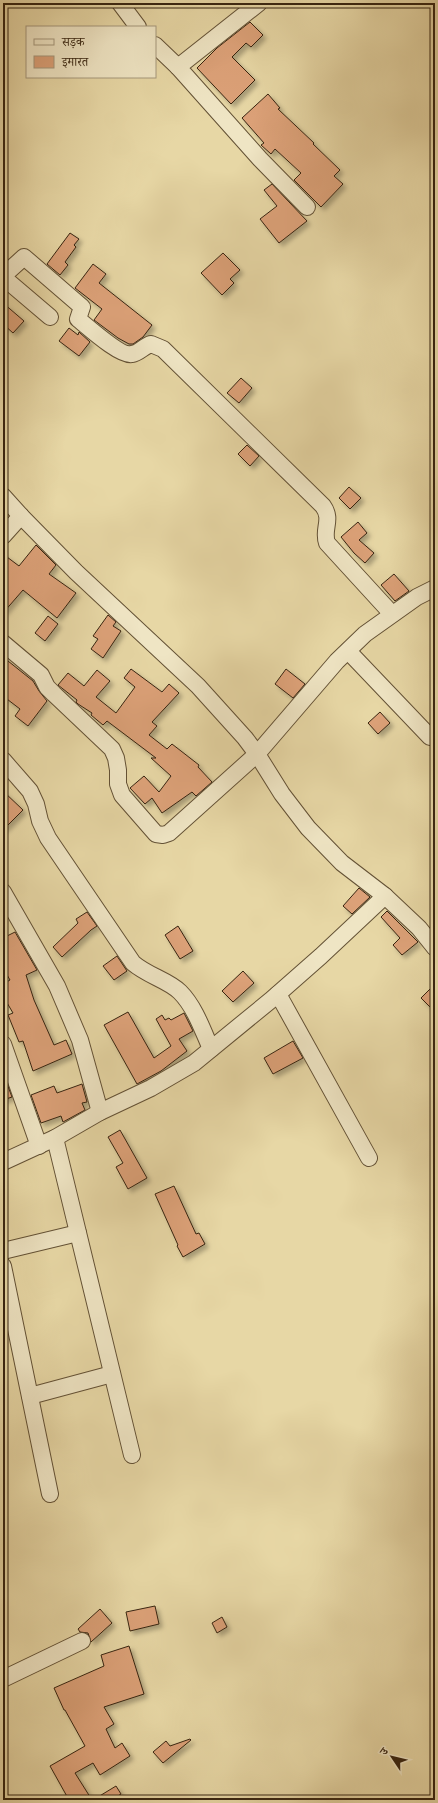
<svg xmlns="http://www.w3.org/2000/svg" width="438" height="1803" viewBox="0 0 438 1803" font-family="'EB Garamond','Noto Serif Devanagari',serif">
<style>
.building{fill:#dca178;stroke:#372410;filter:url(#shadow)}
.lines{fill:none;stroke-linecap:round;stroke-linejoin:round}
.minor-casing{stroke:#635135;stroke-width:18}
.minor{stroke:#efe5c4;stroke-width:16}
</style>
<defs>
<filter id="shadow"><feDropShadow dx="3.5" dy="3.5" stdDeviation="2" flood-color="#0004"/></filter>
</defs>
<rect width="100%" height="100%" fill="#e7d7a5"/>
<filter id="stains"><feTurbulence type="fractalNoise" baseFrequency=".005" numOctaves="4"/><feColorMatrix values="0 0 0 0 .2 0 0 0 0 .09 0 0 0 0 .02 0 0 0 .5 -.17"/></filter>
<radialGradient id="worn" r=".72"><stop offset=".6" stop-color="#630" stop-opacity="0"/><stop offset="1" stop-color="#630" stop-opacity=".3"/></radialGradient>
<!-- building -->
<g class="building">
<polygon points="250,22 263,35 251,47 246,43 232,57 255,80 231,104 197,68 217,48"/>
<polygon points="268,94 280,108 278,109 314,143 313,144 340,170 334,176 343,184 321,207 294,180 301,173 275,149 271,154 261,145 264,143 242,118"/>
<polygon points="272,184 307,221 279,243 260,219 277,206 264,190"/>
<polygon points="70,233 79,239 74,245 76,247 65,262 68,265 60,275 47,264"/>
<polygon points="223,253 240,270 230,279 234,283 222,295 201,273"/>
<polygon points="93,264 106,274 99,283 152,325 143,337 133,344 129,344 118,338 94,320 102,309 75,288"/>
<polygon points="3,303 24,321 13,333 3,324"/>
<polygon points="69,328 78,335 79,332 90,342 79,356 59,341"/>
<polygon points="241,378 252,388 239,403 227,393"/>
<polygon points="247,445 259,456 250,466 238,454"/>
<polygon points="349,487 361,498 350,509 339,498"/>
<polygon points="358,522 367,533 359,540 374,553 365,563 354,553 341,537"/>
<polygon points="36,545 56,565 49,574 76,593 57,618 23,590 3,613 3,554 19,566"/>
<polygon points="394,574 409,591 395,601 381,585"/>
<polygon points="108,615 116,622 113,626 121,631 103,658 91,649 98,639 93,636"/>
<polygon points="48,616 58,624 45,641 35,633"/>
<polygon points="3,657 33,681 39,691 47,701 28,726 15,716 20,709 3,696"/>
<polygon points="131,669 162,692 169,684 179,693 152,722 157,726 149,735 167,749 172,744 199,765 198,767 212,782 196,796 192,792 162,813 152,798 145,804 130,788 144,776 159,792 171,776 151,758 156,758 107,721 103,725 91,715 92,713 78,704 76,702 77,700 58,685 68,673 84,686 97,670 110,681 96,697 116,713 135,687 124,678"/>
<polygon points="286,669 305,684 293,698 275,684"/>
<polygon points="380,712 390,723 378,734 368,723"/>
<polygon points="3,791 23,810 3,830"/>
<polygon points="359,888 370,897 352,914 343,906"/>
<polygon points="387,911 418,942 402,955 393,945 400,938 381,917"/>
<polygon points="87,912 97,926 91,930 62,957 53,947 78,923 76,919"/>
<polygon points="178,926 193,951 180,959 165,935"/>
<polygon points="15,932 37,970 26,975 34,1000 54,1045 66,1040 72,1054 33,1071 23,1041 19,1042 8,1015 13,1013 3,996 3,984 10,980 3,968 3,938"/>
<polygon points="117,956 127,971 114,980 103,966"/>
<polygon points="243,971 254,983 233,1002 222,991"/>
<polygon points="435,984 435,1012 421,998"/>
<polygon points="128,1012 154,1058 171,1046 156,1019 162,1015 165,1020 169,1018 171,1020 184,1013 193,1031 179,1039 187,1051 161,1071 137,1084 104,1025"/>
<polygon points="293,1041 303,1058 273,1074 264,1058"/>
<polygon points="3,1073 12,1097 3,1100"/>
<polygon points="82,1084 87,1102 82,1103 85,1110 63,1122 61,1116 41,1123 31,1095 54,1086 57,1093"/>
<polygon points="120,1130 147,1178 128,1189 116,1167 123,1163 108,1137"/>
<polygon points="174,1186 196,1234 199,1233 205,1244 183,1257 177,1246 178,1245 155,1194"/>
<polygon points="155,1606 159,1624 130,1631 126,1612"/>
<polygon points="100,1609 112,1623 91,1642 88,1633 80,1632 78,1629"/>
<polygon points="222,1617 227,1627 217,1633 212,1623"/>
<polygon points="129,1646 144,1694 104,1707 114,1724 106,1729 115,1748 122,1743 130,1756 100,1775 93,1763 75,1773 92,1800 69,1800 50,1766 85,1746 65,1710 64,1710 54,1688 104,1666 101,1655"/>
<polygon points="190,1739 191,1740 163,1763 153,1752 166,1741 170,1746"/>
<polygon points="116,1786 121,1794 111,1800 93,1800"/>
</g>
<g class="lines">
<!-- minor casing -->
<g class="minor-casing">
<g id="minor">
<polyline points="120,3 138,27"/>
<polyline points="259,3 178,67 260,159 307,207"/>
<polyline points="155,45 178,67"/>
<path d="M 3,276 L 24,257 L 82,307 L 78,319 C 88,327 121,357 132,354 C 139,353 144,346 151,344 L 163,349 L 323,506 C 333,520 322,529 327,543 L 392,614"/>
<polyline points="3,277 50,317"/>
<polyline points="3,496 21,516"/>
<polyline points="3,536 21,516 76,572 198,686 245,738 257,754 282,794 308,828 342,863 385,896 321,956 271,1000 194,1063 151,1088 100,1112 55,1138 3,1162"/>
<polyline points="3,643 41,675 47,687 54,694 112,749 116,758 118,770 118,784 122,795 156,834 163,835 169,833 257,754 337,661 365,634 417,597 435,588"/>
<polyline points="348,651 430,737"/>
<path d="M 3,760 L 30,791 L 36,804 L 40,821 L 48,838 L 133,963 C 148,976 168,980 180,992 C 195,1007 203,1031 211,1049"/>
<polyline points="3,892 57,986 80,1040 100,1112"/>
<polyline points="385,896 419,928 435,948"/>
<polyline points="278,994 369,1158"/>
<polyline points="3,1044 39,1146"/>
<polyline points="55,1138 132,1455"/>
<polyline points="3,1251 78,1233"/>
<polyline points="3,1266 50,1494"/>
<polyline points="30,1396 112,1374"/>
<polyline points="3,1679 82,1641"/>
</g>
</g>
<!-- minor -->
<use href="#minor" class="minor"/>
</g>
<!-- margin -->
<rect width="438" height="1803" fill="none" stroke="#e7d7a5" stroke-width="16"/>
<rect x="4" y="4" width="430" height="1795" fill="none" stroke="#372410" stroke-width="2"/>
<rect x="8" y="8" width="422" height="1787" fill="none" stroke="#372410"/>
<!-- legend -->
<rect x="26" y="26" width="130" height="52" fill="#efe5c4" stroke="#a5987c"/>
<rect x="34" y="39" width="20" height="6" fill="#efe5c4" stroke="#a5987c"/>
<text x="62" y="46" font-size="12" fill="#372410">सड़क</text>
<rect x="34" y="56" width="20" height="12" fill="#dca178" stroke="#a5987c"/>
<text x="62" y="66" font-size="12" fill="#372410">इमारत</text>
<!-- north arrow -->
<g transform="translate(392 1757) rotate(305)" stroke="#efe5c4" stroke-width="3" paint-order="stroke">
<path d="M0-3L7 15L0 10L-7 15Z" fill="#372410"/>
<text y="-6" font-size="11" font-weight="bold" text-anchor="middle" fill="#372410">उ</text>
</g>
<rect width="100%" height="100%" filter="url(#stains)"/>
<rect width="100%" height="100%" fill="url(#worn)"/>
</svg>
